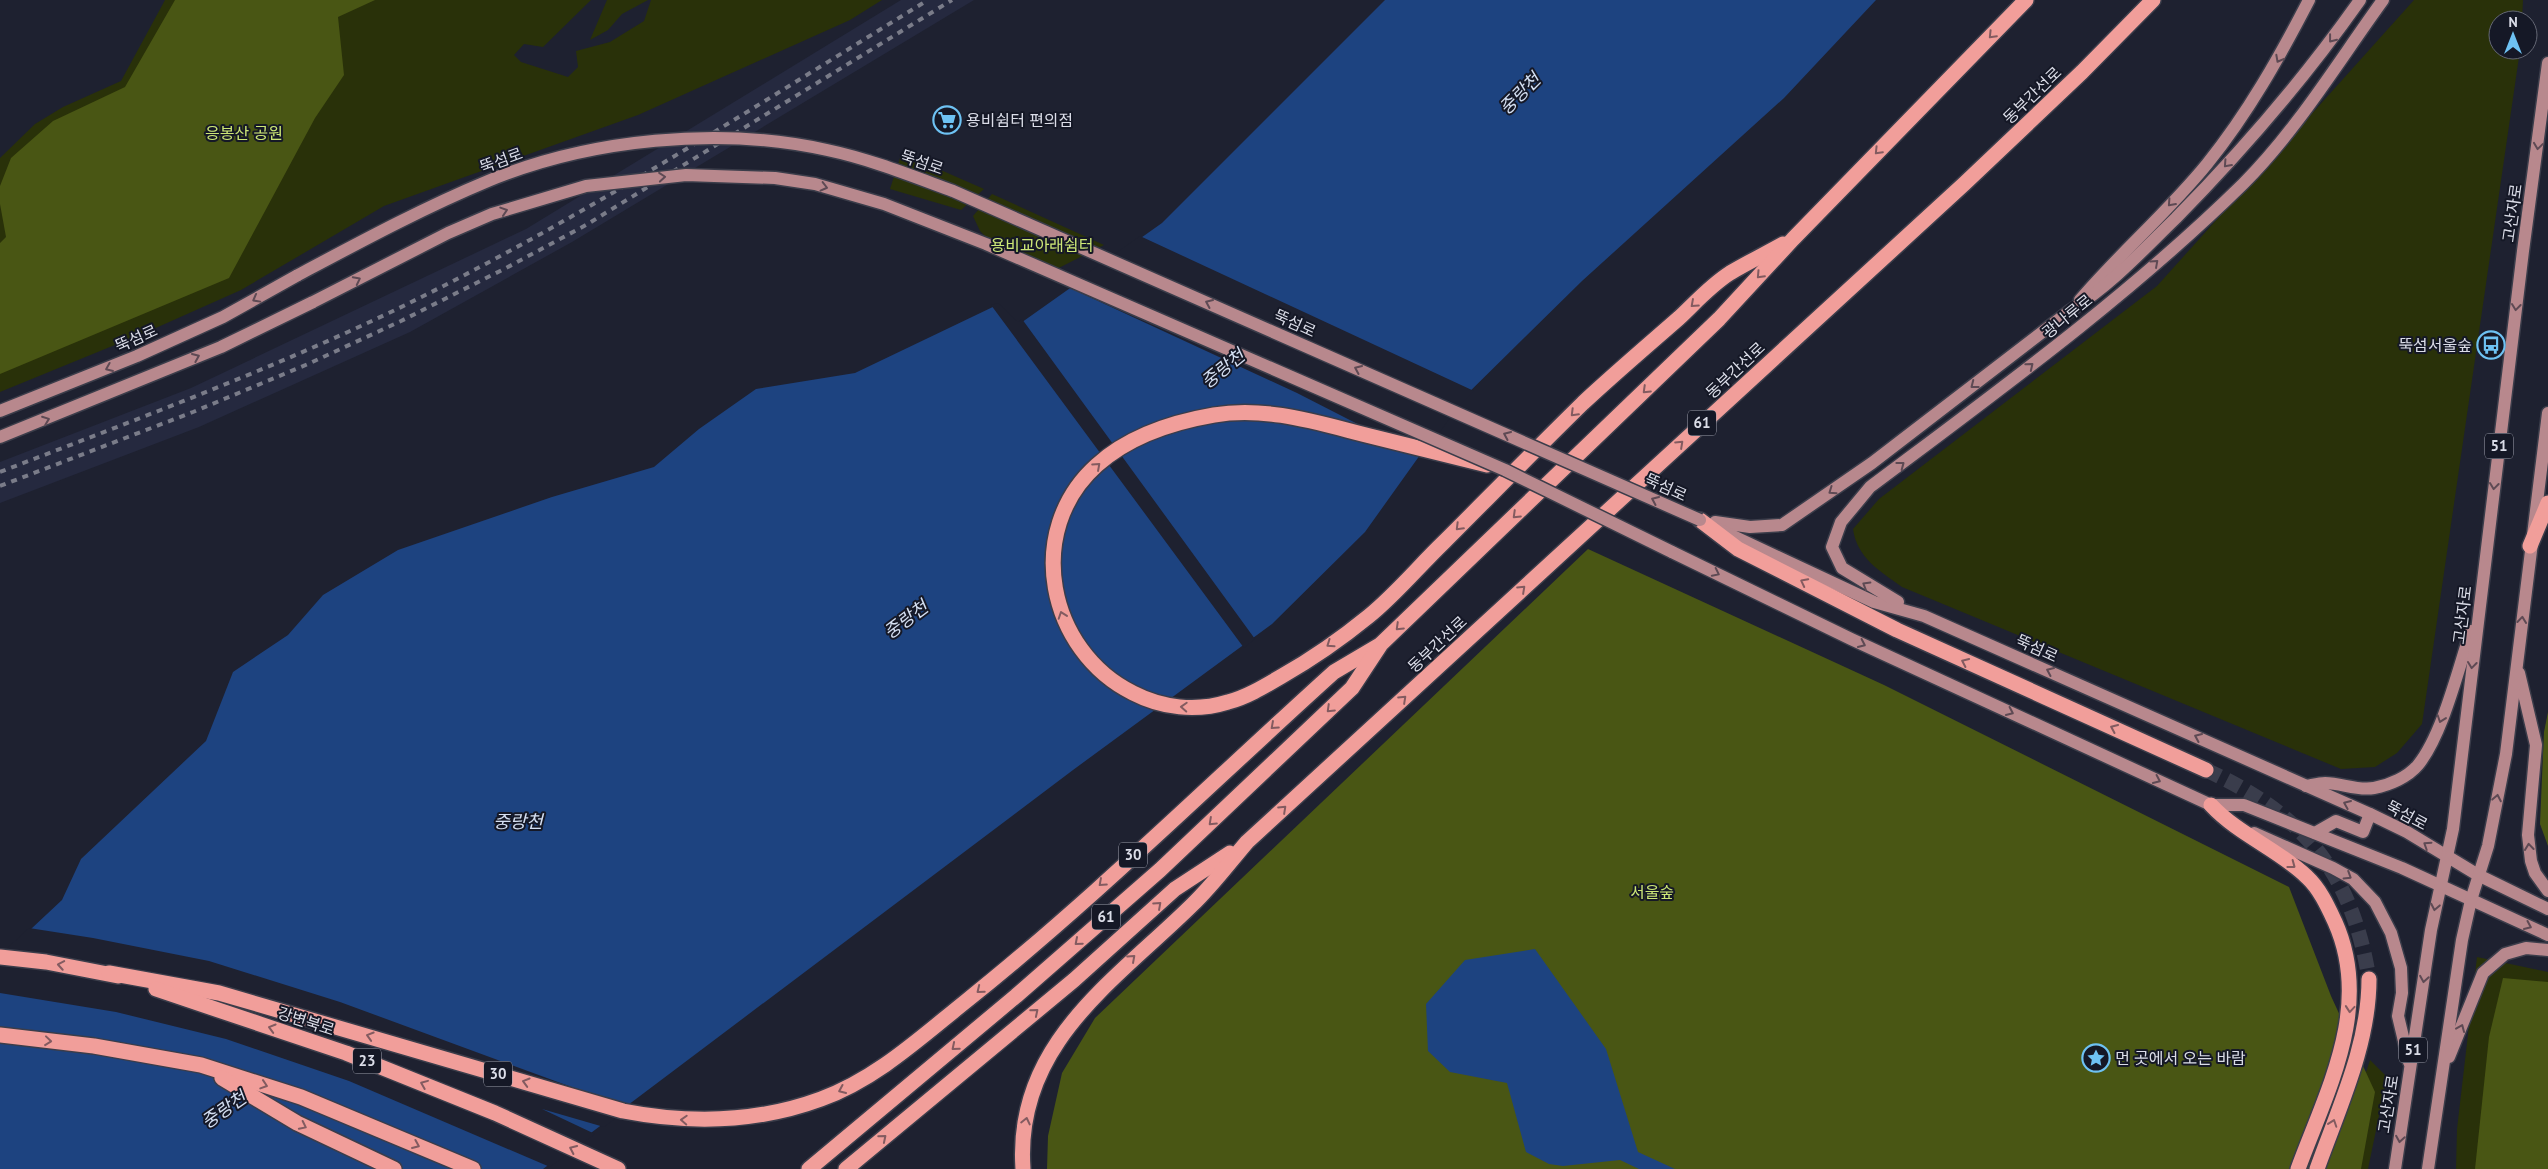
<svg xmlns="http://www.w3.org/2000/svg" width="2548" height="1169" viewBox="0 0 2548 1169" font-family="'PT Sans','Noto Sans KR',sans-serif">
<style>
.built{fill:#25293f}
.green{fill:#293109}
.forest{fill:#495614}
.water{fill:#1d4380}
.pier{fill:#1e2130}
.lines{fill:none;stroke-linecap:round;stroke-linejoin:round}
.highway-tunnel{stroke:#3a3d4c;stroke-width:15;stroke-dasharray:15 8;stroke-linecap:butt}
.major-casing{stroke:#3b3d4a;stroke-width:15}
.highway-casing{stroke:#3b3d4a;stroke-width:18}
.major{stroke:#b8888d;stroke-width:12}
.highway{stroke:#f19e9a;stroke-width:15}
.rail{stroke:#7a7c89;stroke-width:4;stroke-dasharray:6 6;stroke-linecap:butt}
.major-bridge-casing{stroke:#3b3d4a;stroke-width:15;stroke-linecap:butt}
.major-bridge{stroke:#b8888d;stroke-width:12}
.oneway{stroke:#835b60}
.oneway2{stroke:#5e4a54}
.labels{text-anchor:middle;stroke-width:4;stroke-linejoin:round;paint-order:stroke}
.shield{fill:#151826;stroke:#a0a2ae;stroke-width:1}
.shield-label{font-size:15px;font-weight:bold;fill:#dbdde8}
.street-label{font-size:16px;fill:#dbdde8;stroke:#151826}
.poi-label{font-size:16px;fill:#dbdde8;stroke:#151826;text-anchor:start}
.park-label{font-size:16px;fill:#cde777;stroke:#151826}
.water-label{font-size:18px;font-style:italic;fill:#d5e0f3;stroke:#151826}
</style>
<rect width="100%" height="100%" fill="#1e2130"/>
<!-- built -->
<polygon class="built" points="901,0 974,0 572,242 410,332 199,427 0,503 0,462 191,388 526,229"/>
<!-- green -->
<g class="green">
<polygon points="165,0 591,0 543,47 524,44 514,55 521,62 568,77 578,67 576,51 610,42 644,21 651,0 882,0 850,20 638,115 384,206 241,290 149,331 0,392 0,158 35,124 63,107 121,81"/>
<polygon points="607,0 648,0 622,14 608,30 590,40"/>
<path d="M 2414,0 L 2523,0 L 2522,20 L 2498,20 L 2498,50 L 2520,50 L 2422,724 L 2397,753 L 2375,767 L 2341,769 L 1902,587 C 1880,571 1857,558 1853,529 L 1879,499 L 2157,286 Z"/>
<polygon points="900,158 943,171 984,189 961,210 890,189"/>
<polygon points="992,194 1104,245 1043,276 989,240 980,231 973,216"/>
<polygon points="2477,957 2548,972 2548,1169 2456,1169 2457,1129"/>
<polygon points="2370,1060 2387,1077 2368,1169 2335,1169"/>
</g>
<!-- forest -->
<g class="forest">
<polygon points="175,0 375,0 338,17 344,75 315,118 229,278 0,374 0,243 6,237 0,204 0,186 11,158 53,121 125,87"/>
<polygon points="1588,549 1884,685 2289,887 2331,996 2375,1092 2361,1169 1047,1169 1048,1136 1062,1073 1095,1018"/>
<polygon points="2548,712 2548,846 2540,824 2544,732"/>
<polygon points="2503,978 2548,982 2548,1169 2475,1169 2489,1037"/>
</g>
<!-- water -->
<g class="water">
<polygon points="1385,0 1876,0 1784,98 1582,281 1455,406 1365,532 1272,624 1073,770 543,1169 0,1169 0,958 62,900 81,859 206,741 233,672 288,635 323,595 398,550 552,497 654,467 699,429 756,389 855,373 997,305 1018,325 1162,223"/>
<polygon points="1535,949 1606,1049 1638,1152 1675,1169 1639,1169 1620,1160 1563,1166 1549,1164 1526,1152 1507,1083 1450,1072 1428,1051 1426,1004 1465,960"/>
</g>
<!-- pier -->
<g class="pier">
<polygon points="1140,236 1474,391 1457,408 1422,457 1297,393 1068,287"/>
<polygon points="998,303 1018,322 1022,319 1255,639 1244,648 991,305"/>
<polygon points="29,928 93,938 209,961 340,1002 577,1089 632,1106 604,1127 542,1109 595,1134 550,1167 349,1081 226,1039 116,1012 0,993 0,955"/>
</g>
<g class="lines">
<!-- highway-tunnel -->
<path class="highway-tunnel" d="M 2206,770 C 2303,814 2352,872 2369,979"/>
<!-- major casing -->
<g class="major-casing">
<g id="major">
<path d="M 2080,300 C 2120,253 2168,212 2207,164 C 2248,113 2279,58 2309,0"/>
<polyline points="0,411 137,356 223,317 298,275"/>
<polyline points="0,437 221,347 313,302"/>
<path d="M 1715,522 L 1750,527 L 1782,525 L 1872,463 L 2071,310 C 2111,285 2142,251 2176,218 C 2243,150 2305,78 2360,0"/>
<polyline points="1718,529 1874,602 1924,616 2370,814 2407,832 2478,875 2548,909"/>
<polyline points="1672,552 1851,639 2211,805 2244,805 2402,868 2548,935"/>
<path d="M 1898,602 L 1842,568 L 1832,547 L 1841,522 L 1870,487 C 1998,391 2129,296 2243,184 C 2297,130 2338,62 2383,0"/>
<polyline points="2519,673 2536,745 2528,835 2531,861 2535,873 2548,891"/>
<path d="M 2306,786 C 2312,785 2319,783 2325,783 C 2342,783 2356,791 2374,788 C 2390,785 2408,777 2418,765 C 2443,734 2458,669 2471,631"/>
<polyline points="2254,833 2333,868 2353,879 2375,902 2391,933 2401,968 2402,993 2398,1016 2409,1062"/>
<polyline points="2315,833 2336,821 2363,832 2370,814"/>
<polyline points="2449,1057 2483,973 2505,954 2526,948 2548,950"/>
<polyline points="2395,1169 2431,930 2453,829 2523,251 2548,63"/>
<polyline points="2428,1169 2462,940 2471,900 2488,846 2506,754 2548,413"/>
</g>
</g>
<!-- highway casing -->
<g class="highway-casing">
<g id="highway">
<path d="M 1487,465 C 1448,455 1409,446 1370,436 C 1318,423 1267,406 1214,415 C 1173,422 1128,437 1097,465 C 1023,531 1048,651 1133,693 C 1162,708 1196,712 1228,702 C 1247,697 1265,686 1282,676 C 1312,659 1342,638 1369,616 C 1396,594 1419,566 1444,542 C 1490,496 1536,449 1583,403 C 1614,374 1647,346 1679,318 C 1695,303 1711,285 1730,273 C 1747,263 1765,254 1783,244"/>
<polyline points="1700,520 1738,549 1897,630 2206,770"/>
<polyline points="2530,546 2548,503"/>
<path d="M 2211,805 C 2239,835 2278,849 2307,877 C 2320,889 2328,907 2335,922 C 2373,1007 2327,1090 2298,1169"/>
<polyline points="0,957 46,962 118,976"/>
<path d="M 109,973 L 219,993 L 623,1111 C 690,1124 756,1123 821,1099 C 876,1079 920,1038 965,1002 C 1094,899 1212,782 1334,672 L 1378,646"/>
<polyline points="156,989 346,1053 495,1113 618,1169"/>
<polyline points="0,1035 94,1046 201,1065 301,1097 473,1169"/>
<polyline points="222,1078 297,1123 394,1169"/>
<polyline points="809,1169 1016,996 1160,870 1352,688 1381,644 1719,319 1793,239 2026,0"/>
<polyline points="846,1169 1074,980 1175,889 1230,853"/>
<path d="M 1023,1169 C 1014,1044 1115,981 1192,905 C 1212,886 1229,863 1247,842 L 1964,184 L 2082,72 L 2153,0"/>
<path d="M 2317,1169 C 2339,1107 2369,1045 2369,979"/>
</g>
</g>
<!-- major -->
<use href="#major" class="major"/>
<!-- highway -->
<use href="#highway" class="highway"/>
<!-- rail -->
<g class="rail">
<path d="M 0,472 C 132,421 265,372 393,311 C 579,221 752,108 928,0"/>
<polyline points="0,486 193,412 308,364 401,321 506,268 586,225 952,0"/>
</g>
<!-- major-bridge casing -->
<g class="major-bridge-casing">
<g id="major-bridge">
<path d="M 298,275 C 360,242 423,208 488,181 C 589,139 720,126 827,150 C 870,159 912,176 953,191 L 1700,520"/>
<polyline points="313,302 448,233 492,214 586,186 686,175 775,178 815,184 884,204 986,244 1505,470 1672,552"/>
</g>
</g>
<!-- major-bridge -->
<use href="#major-bridge" class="major-bridge"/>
</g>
<!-- one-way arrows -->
<defs><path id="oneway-chevron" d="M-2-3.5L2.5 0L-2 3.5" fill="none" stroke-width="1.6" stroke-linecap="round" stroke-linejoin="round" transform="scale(1.25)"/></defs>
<g class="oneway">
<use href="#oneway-chevron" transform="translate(1992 35) rotate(134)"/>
<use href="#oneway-chevron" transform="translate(1878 151) rotate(134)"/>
<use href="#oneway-chevron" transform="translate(1760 275) rotate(133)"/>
<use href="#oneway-chevron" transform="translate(1694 304) rotate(138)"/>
<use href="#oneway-chevron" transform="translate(1646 390) rotate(136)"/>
<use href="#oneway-chevron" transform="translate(1574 413) rotate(135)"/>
<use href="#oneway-chevron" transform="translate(1680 444) rotate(-43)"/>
<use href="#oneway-chevron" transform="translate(1097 466) rotate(-42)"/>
<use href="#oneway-chevron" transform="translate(1516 515) rotate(136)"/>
<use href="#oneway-chevron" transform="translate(1459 527) rotate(135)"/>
<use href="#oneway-chevron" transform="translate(1804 582) rotate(-153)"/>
<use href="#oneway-chevron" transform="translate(1522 589) rotate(-43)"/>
<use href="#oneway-chevron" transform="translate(1062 615) rotate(-109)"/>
<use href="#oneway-chevron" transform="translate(1399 627) rotate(136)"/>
<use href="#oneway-chevron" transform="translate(1330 644) rotate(145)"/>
<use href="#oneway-chevron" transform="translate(1965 662) rotate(-155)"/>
<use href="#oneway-chevron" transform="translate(1403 699) rotate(-43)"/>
<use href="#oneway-chevron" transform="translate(1184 707) rotate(-177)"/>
<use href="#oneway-chevron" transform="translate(1330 709) rotate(136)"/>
<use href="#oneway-chevron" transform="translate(1274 726) rotate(138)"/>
<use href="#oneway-chevron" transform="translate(2114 728) rotate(-156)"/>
<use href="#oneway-chevron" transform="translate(1283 809) rotate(-43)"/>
<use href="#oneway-chevron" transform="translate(1212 822) rotate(137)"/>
<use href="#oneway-chevron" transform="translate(2292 865) rotate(37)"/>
<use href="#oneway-chevron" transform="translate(1102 883) rotate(138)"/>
<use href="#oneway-chevron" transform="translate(1158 905) rotate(-42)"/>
<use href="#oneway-chevron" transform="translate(1078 942) rotate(139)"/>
<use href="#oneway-chevron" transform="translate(1132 958) rotate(-42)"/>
<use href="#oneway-chevron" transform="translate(61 965) rotate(-170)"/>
<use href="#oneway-chevron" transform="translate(980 990) rotate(141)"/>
<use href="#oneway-chevron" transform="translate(2350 1009) rotate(95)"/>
<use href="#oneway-chevron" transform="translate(1035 1012) rotate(-40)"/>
<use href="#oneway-chevron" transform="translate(272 1028) rotate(-164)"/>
<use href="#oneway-chevron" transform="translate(370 1036) rotate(-163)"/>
<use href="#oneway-chevron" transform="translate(48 1041) rotate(6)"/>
<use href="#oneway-chevron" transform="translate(955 1047) rotate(140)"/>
<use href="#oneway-chevron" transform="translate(526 1082) rotate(-164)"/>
<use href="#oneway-chevron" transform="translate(424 1084) rotate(-158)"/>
<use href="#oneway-chevron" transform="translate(264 1085) rotate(18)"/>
<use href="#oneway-chevron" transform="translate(842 1090) rotate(156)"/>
<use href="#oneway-chevron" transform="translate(684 1120) rotate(-177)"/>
<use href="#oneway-chevron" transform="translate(1026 1121) rotate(-77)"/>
<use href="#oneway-chevron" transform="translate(2333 1123) rotate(-71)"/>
<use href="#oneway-chevron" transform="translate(303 1126) rotate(26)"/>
<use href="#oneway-chevron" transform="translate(883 1138) rotate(-40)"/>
<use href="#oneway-chevron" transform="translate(416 1145) rotate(23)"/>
<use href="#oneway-chevron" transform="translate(573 1149) rotate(-155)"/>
</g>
<g class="oneway2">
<use href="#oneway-chevron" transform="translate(2332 39) rotate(128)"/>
<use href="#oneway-chevron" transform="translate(2279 59) rotate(118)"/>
<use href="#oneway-chevron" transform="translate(2538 146) rotate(98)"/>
<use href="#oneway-chevron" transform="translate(2227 164) rotate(132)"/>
<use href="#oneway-chevron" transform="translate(662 177) rotate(-5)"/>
<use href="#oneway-chevron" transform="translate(824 187) rotate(14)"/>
<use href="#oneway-chevron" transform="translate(2171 203) rotate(132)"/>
<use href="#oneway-chevron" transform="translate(504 211) rotate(-18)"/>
<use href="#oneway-chevron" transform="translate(2155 263) rotate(-42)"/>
<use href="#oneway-chevron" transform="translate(357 280) rotate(-27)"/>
<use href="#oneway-chevron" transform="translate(256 299) rotate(151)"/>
<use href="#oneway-chevron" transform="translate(1209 303) rotate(-156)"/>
<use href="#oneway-chevron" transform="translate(2516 307) rotate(97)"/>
<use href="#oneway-chevron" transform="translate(196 357) rotate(-23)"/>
<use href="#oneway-chevron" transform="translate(2030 366) rotate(-39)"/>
<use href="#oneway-chevron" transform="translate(109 368) rotate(157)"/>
<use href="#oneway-chevron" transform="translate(1358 369) rotate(-156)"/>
<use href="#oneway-chevron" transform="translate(1974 385) rotate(142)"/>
<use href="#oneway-chevron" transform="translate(46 420) rotate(-21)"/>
<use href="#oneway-chevron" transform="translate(1507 435) rotate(-156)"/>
<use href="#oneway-chevron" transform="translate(1901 465) rotate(-37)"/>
<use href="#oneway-chevron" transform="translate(2494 486) rotate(97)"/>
<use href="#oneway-chevron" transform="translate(1832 491) rotate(145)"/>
<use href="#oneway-chevron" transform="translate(1655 500) rotate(-156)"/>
<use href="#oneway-chevron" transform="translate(1716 573) rotate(26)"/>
<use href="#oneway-chevron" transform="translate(1866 585) rotate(-149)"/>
<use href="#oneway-chevron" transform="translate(2522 620) rotate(-84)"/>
<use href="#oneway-chevron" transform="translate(1862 644) rotate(25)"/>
<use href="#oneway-chevron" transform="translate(2472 665) rotate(97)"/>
<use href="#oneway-chevron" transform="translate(2050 671) rotate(-156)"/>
<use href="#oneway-chevron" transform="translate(2010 712) rotate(25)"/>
<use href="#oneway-chevron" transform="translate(2441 719) rotate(109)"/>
<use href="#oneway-chevron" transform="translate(2198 737) rotate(-156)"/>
<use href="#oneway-chevron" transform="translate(2157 780) rotate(25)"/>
<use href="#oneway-chevron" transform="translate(2497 798) rotate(-79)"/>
<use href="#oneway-chevron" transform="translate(2347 804) rotate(-157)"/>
<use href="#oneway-chevron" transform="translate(2427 845) rotate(-147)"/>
<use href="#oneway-chevron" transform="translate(2529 847) rotate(-96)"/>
<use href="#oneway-chevron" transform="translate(2348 876) rotate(32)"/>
<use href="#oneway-chevron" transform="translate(2435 907) rotate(101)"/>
<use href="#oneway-chevron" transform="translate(2528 926) rotate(24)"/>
<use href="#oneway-chevron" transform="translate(2424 979) rotate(99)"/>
<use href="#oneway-chevron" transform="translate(2461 1028) rotate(-67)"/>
<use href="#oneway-chevron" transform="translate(2400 1139) rotate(99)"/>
</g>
<!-- icons -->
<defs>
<g id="supermarket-ring" transform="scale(1.4375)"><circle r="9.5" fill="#151826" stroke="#6ec2f3" stroke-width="1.5"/><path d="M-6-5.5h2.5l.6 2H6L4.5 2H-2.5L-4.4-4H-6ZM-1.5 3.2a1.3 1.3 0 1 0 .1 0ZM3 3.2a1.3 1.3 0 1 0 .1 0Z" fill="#6ec2f3"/></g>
<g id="bus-ring" transform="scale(1.4375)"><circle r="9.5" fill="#151826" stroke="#6ec2f3" stroke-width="1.5"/><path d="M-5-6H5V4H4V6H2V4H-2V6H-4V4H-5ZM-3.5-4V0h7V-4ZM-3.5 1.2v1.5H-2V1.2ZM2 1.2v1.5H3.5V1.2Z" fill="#6ec2f3"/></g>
<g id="sight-ring" transform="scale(1.4375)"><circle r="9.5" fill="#151826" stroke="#6ec2f3" stroke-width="1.5"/><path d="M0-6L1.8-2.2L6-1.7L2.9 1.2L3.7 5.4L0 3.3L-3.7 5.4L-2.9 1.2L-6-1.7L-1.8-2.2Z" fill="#6ec2f3"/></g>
</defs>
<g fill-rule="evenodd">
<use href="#supermarket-ring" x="947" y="120"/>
<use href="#bus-ring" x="2491" y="345"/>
<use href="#sight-ring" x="2096" y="1058"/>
</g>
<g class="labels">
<!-- shield labels -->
<g class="shield">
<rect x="1688" y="410.5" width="28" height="25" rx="4"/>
<rect x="2485" y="433.5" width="28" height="25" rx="4"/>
<rect x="1119" y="842.5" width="28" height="25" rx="4"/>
<rect x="1092" y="904.5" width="28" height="25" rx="4"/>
<rect x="2399" y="1037.5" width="28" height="25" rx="4"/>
<rect x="353" y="1048.5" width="28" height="25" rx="4"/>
<rect x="484" y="1061.5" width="28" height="25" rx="4"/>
</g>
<g class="shield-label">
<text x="1702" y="428">61</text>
<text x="2499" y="451">51</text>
<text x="1133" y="860">30</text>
<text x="1106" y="922">61</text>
<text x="2413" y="1055">51</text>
<text x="367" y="1066">23</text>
<text x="498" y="1079">30</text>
</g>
<!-- street labels -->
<g class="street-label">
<text transform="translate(2032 95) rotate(-44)" y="6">동부간선로</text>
<text transform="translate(501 160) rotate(-20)" y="6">뚝섬로</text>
<text transform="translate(922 162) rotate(19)" y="6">뚝섬로</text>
<text transform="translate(2512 213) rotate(-82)" y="6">고산자로</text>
<text transform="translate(2067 316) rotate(-39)" y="6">광나루로</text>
<text transform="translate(1295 323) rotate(24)" y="6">뚝섬로</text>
<text transform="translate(136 338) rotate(-24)" y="6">뚝섬로</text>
<text transform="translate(1735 370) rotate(-43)" y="6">동부간선로</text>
<text transform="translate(1666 487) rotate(24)" y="6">뚝섬로</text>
<text transform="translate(2462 615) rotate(-83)" y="6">고산자로</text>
<text transform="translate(1437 644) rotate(-43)" y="6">동부간선로</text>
<text transform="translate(2037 648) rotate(24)" y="6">뚝섬로</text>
<text transform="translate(2407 815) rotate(28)" y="6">뚝섬로</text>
<text transform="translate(306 1021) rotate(18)" y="6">강변북로</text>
<text transform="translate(2388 1104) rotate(-81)" y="6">고산자로</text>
</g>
<!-- poi labels -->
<g class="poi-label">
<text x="966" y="126">용비쉼터 편의점</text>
<text x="2472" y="351" text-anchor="end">뚝섬서울숲</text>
<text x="2115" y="1064">먼 곳에서 오는 바람</text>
</g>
<!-- park labels -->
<g class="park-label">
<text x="244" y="139">응봉산 공원</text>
<text x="1042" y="251">용비교아래쉼터</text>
<text x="1652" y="898">서울숲</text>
</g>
<!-- water labels -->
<g class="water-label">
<text transform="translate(1520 94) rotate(-45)" y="6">중랑천</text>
<text transform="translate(1223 369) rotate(-39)" y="6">중랑천</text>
<text transform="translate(906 620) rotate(-37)" y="6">중랑천</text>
<text x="518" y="828">중랑천</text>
<text transform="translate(224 1110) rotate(-35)" y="6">중랑천</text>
</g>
</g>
<!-- north arrow -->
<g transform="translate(2513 35)"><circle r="24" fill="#151826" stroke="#646774"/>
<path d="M0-4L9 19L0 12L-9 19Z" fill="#6ec2f3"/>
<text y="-8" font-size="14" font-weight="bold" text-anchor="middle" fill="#dbdde8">N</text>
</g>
</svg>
